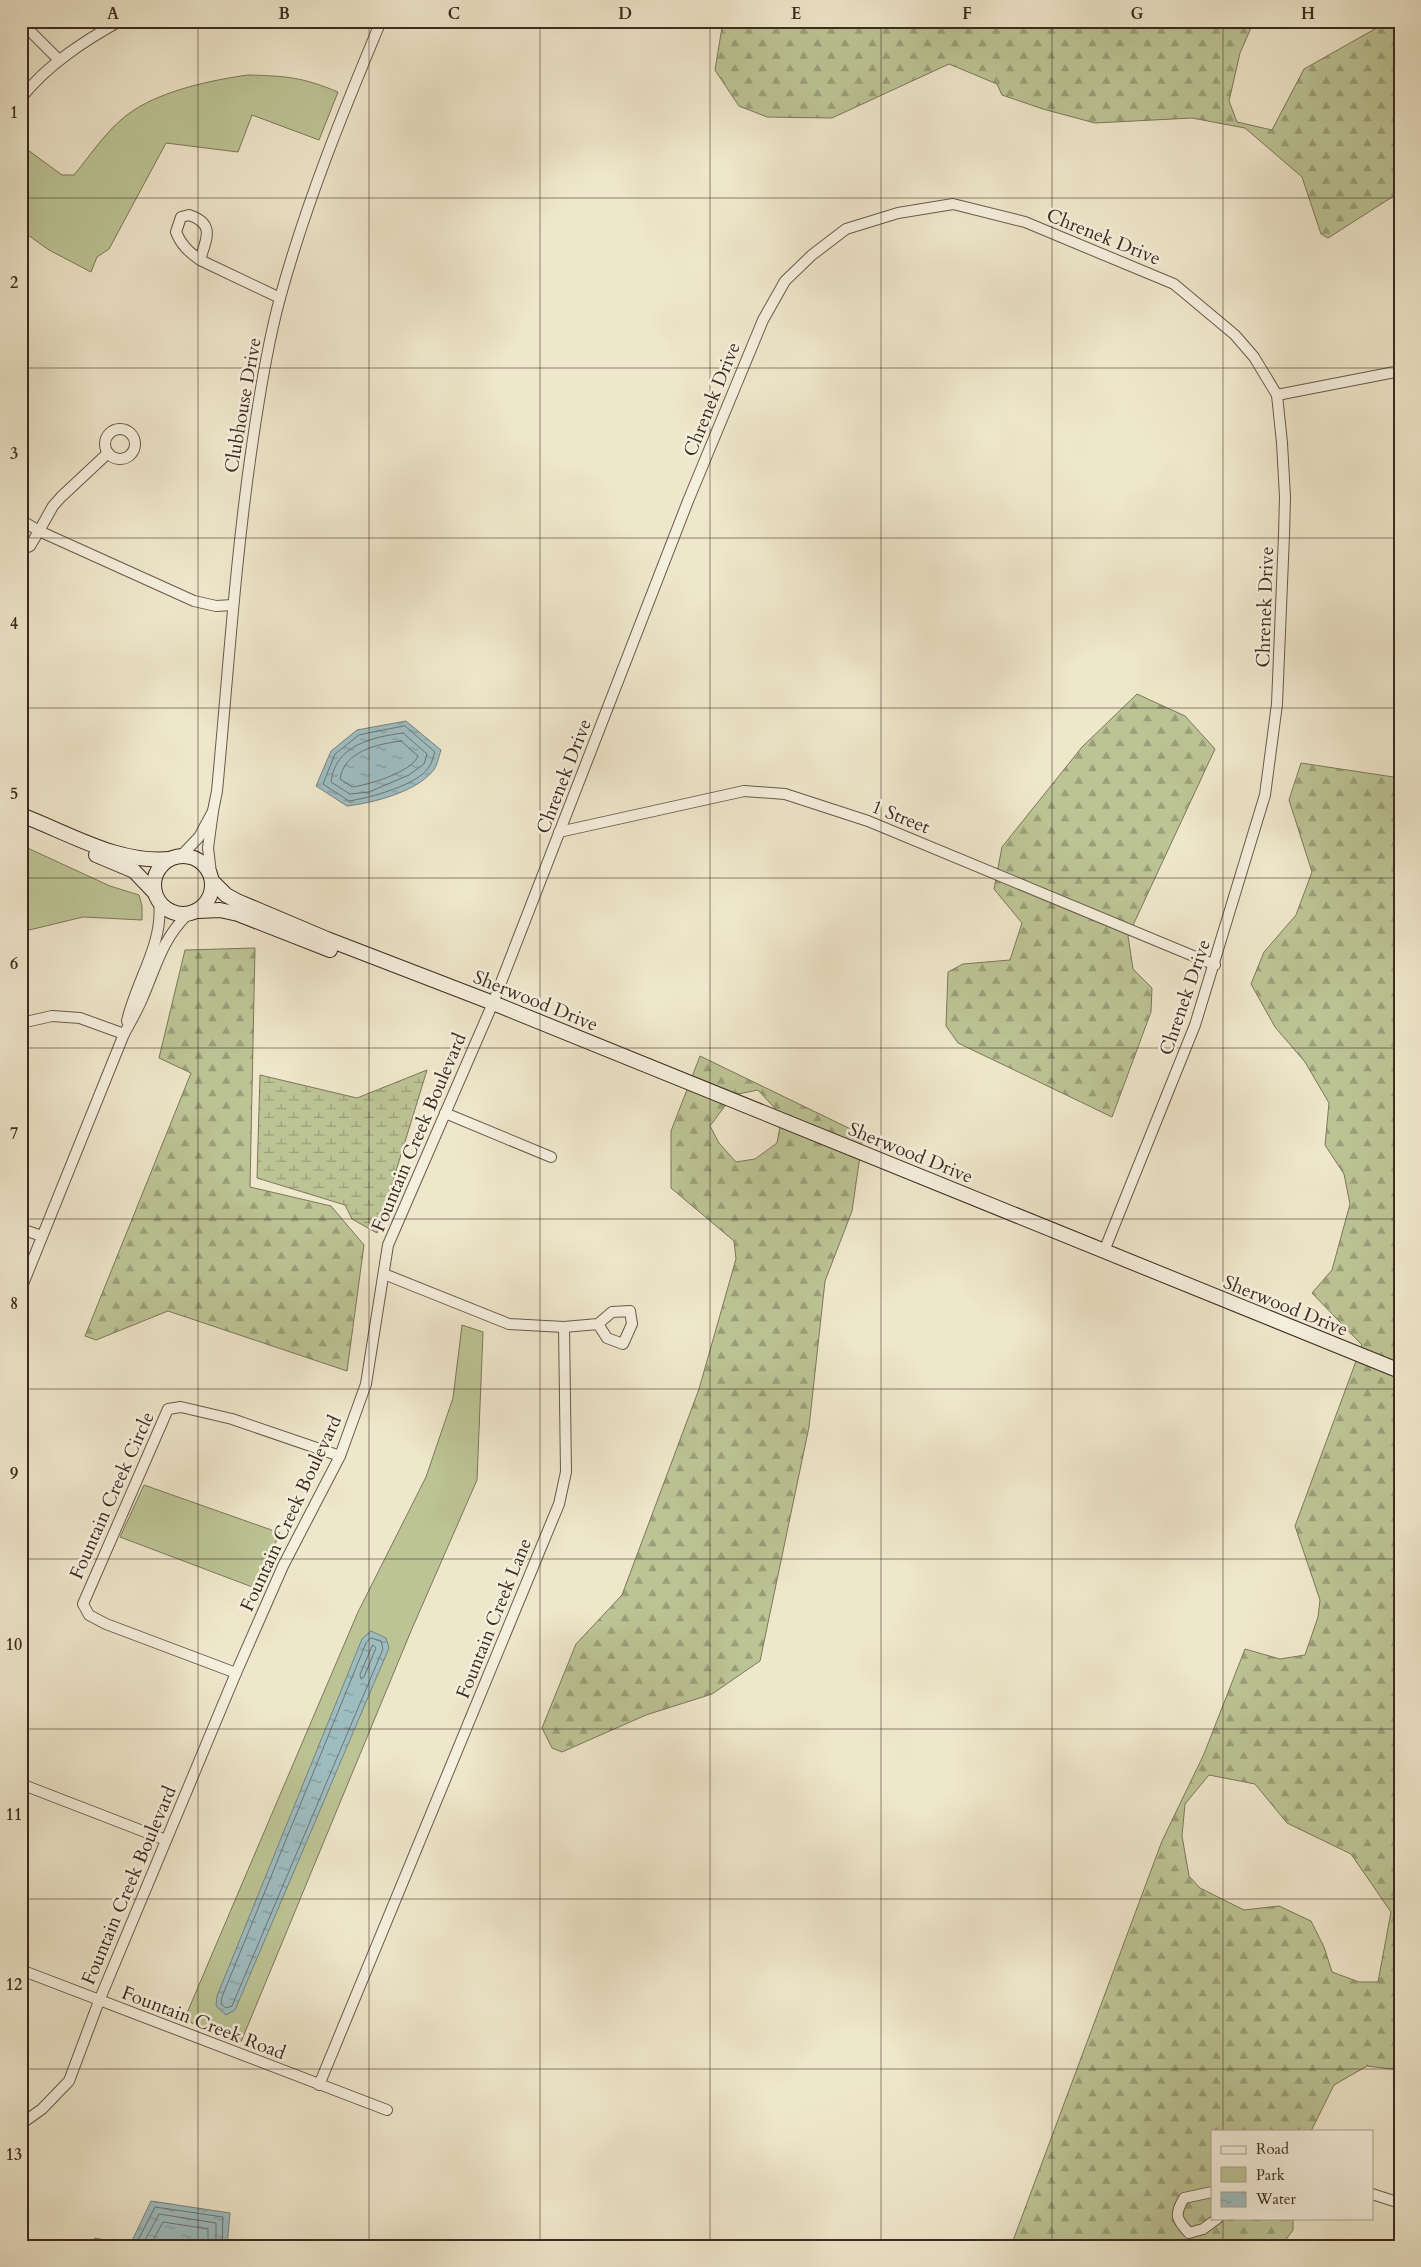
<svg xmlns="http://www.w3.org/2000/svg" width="1421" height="2267" viewBox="0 0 1421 2267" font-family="Cardo,serif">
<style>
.forest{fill:url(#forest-firs);stroke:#7c775a;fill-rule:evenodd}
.wetland{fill:url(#wetland-marsh);stroke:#7c775a}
.park{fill:#bcc495;stroke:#7c775a}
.water{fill:url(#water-ripples);stroke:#778281}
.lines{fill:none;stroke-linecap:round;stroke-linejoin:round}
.shore{stroke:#6d7470;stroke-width:1}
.street-casing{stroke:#69594b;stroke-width:12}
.secondary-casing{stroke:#3c2a20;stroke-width:16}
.street{stroke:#f5efdd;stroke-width:10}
.secondary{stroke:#f5efdd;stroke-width:14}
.grid{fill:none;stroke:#3c2a20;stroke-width:1;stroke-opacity:0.55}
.labels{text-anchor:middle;stroke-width:5;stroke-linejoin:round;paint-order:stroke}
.street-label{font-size:19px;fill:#3c2a20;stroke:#f5efdd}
.neatline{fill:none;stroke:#3c2a20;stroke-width:2}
.grid-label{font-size:16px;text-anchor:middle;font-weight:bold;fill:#3c2a20}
</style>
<defs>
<pattern id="forest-firs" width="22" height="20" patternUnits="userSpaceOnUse" patternTransform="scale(1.25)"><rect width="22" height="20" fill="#bcc495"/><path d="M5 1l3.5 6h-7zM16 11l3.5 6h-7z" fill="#9a9f79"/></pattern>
<pattern id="wetland-marsh" width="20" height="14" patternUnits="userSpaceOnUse" patternTransform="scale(1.25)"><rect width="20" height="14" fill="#bcc495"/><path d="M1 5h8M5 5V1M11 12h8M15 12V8" fill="none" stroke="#9a9f79"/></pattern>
<pattern id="water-ripples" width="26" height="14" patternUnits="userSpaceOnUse" patternTransform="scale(1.25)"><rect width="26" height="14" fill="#9ebdc1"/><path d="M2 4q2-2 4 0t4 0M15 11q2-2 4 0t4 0" fill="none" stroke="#829a9c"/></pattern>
</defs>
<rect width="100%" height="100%" fill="#efe7cb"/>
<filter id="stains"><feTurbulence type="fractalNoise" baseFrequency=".004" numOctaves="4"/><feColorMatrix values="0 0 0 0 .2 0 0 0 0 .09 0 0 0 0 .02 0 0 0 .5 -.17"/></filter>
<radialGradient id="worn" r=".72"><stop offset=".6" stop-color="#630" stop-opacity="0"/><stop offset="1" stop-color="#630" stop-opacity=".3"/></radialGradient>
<!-- forest -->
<g class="forest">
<polygon points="726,21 1254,21 1240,53 1229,101 1237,122 1272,130 1304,69 1389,21 1400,21 1400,192 1328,238 1321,234 1302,177 1245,128 1192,118 1095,123 1043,109 1002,95 997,84 949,64 832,118 767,117 739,106 715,70 722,27"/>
<polygon points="1137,694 1185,716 1215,749 1128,936 1133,969 1152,988 1151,1012 1112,1117 958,1043 946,1026 948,972 963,964 1010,960 1022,923 994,889 1002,847 1082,747"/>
<path d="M 1301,763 L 1400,778 L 1400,2070 L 1367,2066 L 1334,2085 L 1311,2131 L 1212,2131 L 1212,2218 L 1293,2218 L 1293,2230 L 1281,2246 L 1011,2246 L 1162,1841 L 1204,1754 L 1245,1649 L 1280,1659 L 1305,1655 L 1318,1617 L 1320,1600 L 1295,1526 L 1362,1345 L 1312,1293 L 1332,1270 L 1350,1204 L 1344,1174 L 1325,1145 L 1329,1103 L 1305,1062 L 1275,1027 L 1251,984 L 1264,952 L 1296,915 L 1312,872 L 1289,800 ZM 1209,1775 L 1255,1784 L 1287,1823 L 1351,1854 L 1391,1912 L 1378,1982 L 1359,1982 L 1332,1972 L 1324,1947 L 1311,1921 L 1279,1906 L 1244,1910 L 1200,1888 L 1189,1876 L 1182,1836 L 1185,1804 Z"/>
<polygon points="255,948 250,1187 331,1206 364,1245 347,1371 168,1311 96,1340 85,1336 191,1073 159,1058 185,950"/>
<path d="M 700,1056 L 863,1135 L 852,1211 L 825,1281 L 809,1427 L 760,1661 L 712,1694 L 646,1715 L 562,1752 L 552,1748 L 542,1728 L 576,1644 L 622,1595 L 699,1389 L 736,1259 L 734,1241 L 671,1188 L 671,1131 ZM 758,1090 L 782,1116 L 777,1143 L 755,1159 L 736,1162 L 719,1143 L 710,1126 L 733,1095 Z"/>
</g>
<!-- wetland -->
<polygon class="wetland" points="427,1070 377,1233 352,1219 345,1205 257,1178 260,1075 357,1098"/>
<!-- park -->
<g class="park">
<path d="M 248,75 C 286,76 302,77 338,92 L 319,140 L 252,115 L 238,152 L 166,143 L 109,249 L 97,257 L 91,272 L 49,250 L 21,230 L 21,145 L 62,175 L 74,175 C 92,153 110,125 134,110 C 165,90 212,80 248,75 Z"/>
<polygon points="21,845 110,886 139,895 142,906 142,920 83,917 21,932"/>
<polygon points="462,1325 483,1332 477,1480 411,1631 241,2042 184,2020 358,1612 426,1477 453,1398"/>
<polygon points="144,1485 280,1533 255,1588 120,1537"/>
</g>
<!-- water -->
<g class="water">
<path d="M 406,721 L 441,750 C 439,756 437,767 432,772 C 415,792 373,803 347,806 L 316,786 L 331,751 L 357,730 Z"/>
<polygon points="371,1631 386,1638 389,1648 235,2010 226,2015 216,2006 217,1996 362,1639"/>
<polygon points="151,2201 230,2213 227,2246 89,2246 95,2238 130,2245"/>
</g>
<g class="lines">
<!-- shore -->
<g class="shore">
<path d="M 405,726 L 435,752 C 433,757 432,763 429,767 C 418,785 369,798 349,801 L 323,784 L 335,754 L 359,735 Z"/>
<path d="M 403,733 L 427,754 L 424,764 L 409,775 L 369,792 L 350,794 L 331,782 C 335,745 373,737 403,733 Z"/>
<path d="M 401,741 L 418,756 C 412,772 368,785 352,787 L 340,779 C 344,751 378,744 401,741 Z"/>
<polygon points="371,1638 381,1641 383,1649 232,2006 226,2008 221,2004 222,1997 366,1643"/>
<polygon points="373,1645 376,1648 364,1677 361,1679 360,1675"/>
<polyline points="135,2246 155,2207 223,2217 222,2246"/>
<polyline points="142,2246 159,2214 216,2223 216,2246"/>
<polyline points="150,2246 163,2222 208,2229 208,2246"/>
</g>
<!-- street casing -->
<g class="street-casing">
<g id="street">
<polyline points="21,22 59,60"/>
<path d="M 21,98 C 47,65 84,41 120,21"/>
<path d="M 200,260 C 206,239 216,224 189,215 L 181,217 L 176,232 C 181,245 189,252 200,260 L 280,298"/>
<polyline points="1277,395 1400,371"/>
<circle cx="120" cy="444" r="15"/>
<polyline points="108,453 61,497 53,506 39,531 194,601 216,606 233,605"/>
<polyline points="21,520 39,531 30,546 21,550"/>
<path d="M 213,811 L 217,791 C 228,676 235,561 252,446 C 259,397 267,346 280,298 C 306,203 343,112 381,21"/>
<polyline points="559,832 744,791 785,794 868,821 1215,965"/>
<polyline points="181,856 199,837 213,811 208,848 212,881"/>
<path d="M 127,1021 C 136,981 164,943 159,902"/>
<polyline points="21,1023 52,1016 80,1018 124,1034"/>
<polyline points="445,1113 551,1157"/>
<polyline points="21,1229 42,1236"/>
<polyline points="384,1274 509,1324 564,1327 598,1324 612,1312 630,1311 632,1324 623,1344 607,1338 598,1324"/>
<path d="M 21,1289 L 124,1034 C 130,1023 137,1011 142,999 C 156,967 162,939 188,914"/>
<polyline points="236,1673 106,1624 89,1615 83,1604 168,1409 181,1407 232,1419 340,1456"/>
<polyline points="21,1784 166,1840"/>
<polyline points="21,1970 387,2110"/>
<polyline points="319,2085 559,1504 566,1472 564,1327"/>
<polyline points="21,2124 42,2109 69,2081 99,2001 236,1673 283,1566 340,1456 366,1384 388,1245 493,1003 688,501 763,320 785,281 812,255 846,229 898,213 953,204 1025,222 1174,284 1235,335 1254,357 1277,395 1282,443 1285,497 1284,535 1277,704 1265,795 1195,1025 1104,1251"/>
<path d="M 1212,2192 L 1184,2198 C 1174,2215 1176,2219 1189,2233 L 1203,2229 L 1218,2218"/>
<polyline points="1372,2194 1400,2203"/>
</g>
</g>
<!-- secondary casing -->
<g class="secondary-casing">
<g id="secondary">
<path d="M 21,815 C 69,833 118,864 170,859"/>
<polyline points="96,855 134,871 155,893"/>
<circle cx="183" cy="885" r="29"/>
<polyline points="212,881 226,895 237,901 327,939 493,1003 1400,1371"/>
<polyline points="198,911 220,910 238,914 330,950"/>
</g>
</g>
<!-- street -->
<use href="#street" class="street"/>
<!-- secondary -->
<use href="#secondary" class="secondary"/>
</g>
<!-- grid -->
<path class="grid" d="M 198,21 L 198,2246M 369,21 L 369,2246M 540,21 L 540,2246M 710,21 L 710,2246M 881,21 L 881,2246M 1052,21 L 1052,2246M 1223,21 L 1223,2131M 21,198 L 1400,198M 21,368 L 1400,368M 21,538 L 1400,538M 21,708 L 1400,708M 21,878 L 1400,878M 21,1048 L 1400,1048M 21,1219 L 1400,1219M 21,1389 L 1400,1389M 21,1559 L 1400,1559M 21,1729 L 1400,1729M 21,1899 L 1400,1899M 21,2069 L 1400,2069M 1223,2218 L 1223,2246"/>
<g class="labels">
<!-- street labels -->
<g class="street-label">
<text transform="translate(1104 236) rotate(22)" y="7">Chrenek Drive</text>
<text transform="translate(711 399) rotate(-68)" y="7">Chrenek Drive</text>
<text transform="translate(242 405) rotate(-80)" y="7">Clubhouse Drive</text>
<text transform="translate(1264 607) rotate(-88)" y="7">Chrenek Drive</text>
<text transform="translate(563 776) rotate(-69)" y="7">Chrenek Drive</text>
<text transform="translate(901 816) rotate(22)" y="7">1 Street</text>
<text transform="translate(1184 997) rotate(-71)" y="7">Chrenek Drive</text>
<text transform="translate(536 1000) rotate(22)" y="7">Sherwood Drive</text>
<text transform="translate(418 1132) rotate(-67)" y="7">Fountain Creek Boulevard</text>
<text transform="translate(911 1152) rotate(22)" y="7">Sherwood Drive</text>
<text transform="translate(1286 1305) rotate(22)" y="7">Sherwood Drive</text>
<text transform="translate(111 1495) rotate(-66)" y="7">Fountain Creek Circle</text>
<text transform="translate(290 1513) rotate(-65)" y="7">Fountain Creek Boulevard</text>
<text transform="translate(493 1618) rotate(-68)" y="7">Fountain Creek Lane</text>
<text transform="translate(128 1885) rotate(-67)" y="7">Fountain Creek Boulevard</text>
<text transform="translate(204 2022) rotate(21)" y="7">Fountain Creek Road</text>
</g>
</g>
<!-- margin -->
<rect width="1421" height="2267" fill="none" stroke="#efe7cb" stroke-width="55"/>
<!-- legend -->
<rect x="1211" y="2130" width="162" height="90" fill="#f5efdd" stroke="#aba091"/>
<rect x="1221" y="2146" width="25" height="8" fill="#f5efdd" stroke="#aba091"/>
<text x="1256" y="2154" font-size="15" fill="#3c2a20">Road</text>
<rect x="1221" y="2167" width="25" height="15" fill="#bcc495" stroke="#aba091"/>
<text x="1256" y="2180" font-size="15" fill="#3c2a20">Park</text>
<rect x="1221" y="2192" width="25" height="15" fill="url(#water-ripples)" stroke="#aba091"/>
<text x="1256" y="2204" font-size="15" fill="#3c2a20">Water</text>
<rect x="28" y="28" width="1366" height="2212" class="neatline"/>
<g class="grid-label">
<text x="113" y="19">A</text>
<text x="284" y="19">B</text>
<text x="454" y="19">C</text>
<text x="625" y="19">D</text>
<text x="796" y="19">E</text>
<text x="967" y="19">F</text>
<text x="1137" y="19">G</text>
<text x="1308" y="19">H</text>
<text x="14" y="118">1</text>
<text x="14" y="288">2</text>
<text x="14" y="459">3</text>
<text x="14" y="629">4</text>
<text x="14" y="799">5</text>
<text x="14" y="969">6</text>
<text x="14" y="1139">7</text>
<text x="14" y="1309">8</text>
<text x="14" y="1479">9</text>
<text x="14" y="1650">10</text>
<text x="14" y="1820">11</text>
<text x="14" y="1990">12</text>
<text x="14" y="2160">13</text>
</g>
<rect width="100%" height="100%" filter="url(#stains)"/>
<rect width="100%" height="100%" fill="url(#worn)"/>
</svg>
